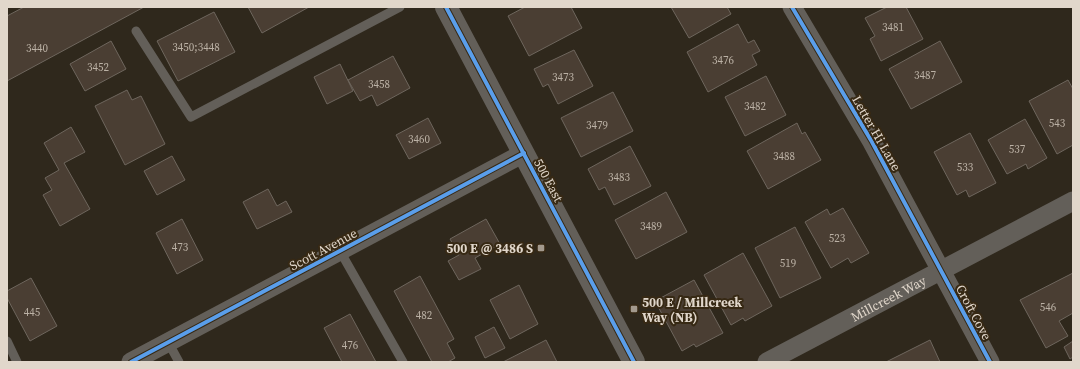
<svg xmlns="http://www.w3.org/2000/svg" width="1080" height="369" viewBox="0 0 1080 369" font-family="'Source Serif 4',serif">
<style>
.building{fill:#4a3e33;stroke:#6e665d}
.lines{fill:none;stroke-linecap:round;stroke-linejoin:round}
.service{stroke:#635f59;stroke-width:9}
.minor{stroke:#635f59;stroke-width:19}
.tertiary{stroke:#635f59;stroke-width:22}
.cycleway-casing{stroke:#372914;stroke-width:6}
.cycleway{stroke:#5a9eea;stroke-width:4}
.poi-dot{fill:#a39a8e;stroke:#372914;stroke-width:1.5}
.labels{text-anchor:middle;stroke-width:4;stroke-linejoin:round;paint-order:stroke}
.number-label{font-size:11px;fill:#bbb1a5}
.street-label{font-size:13px;fill:#e1d7cb;stroke:#372914}
.poi-label{font-size:13px;font-weight:bold;fill:#e1d7cb;stroke:#372914;text-anchor:end}
</style>
<rect width="100%" height="100%" fill="#2f281c"/>
<!-- building -->
<g class="building">
<polygon points="24,7 144,7 7,81 7,16"/>
<polygon points="248,7 309,7 262,33"/>
<polygon points="525,7 571,7 582,28 529,56 508,16"/>
<polygon points="671,7 727,7 731,14 689,38"/>
<polygon points="887,7 906,7 923,39 881,61 870,39 875,36 865,18"/>
<polygon points="214,12 235,52 178,81 157,41"/>
<polygon points="738,24 748,43 754,40 760,51 752,55 757,65 708,92 687,52"/>
<polygon points="111,41 126,69 85,91 70,64"/>
<polygon points="940,41 962,82 911,109 889,69"/>
<polygon points="574,50 593,86 558,104 548,84 543,87 534,69"/>
<polygon points="393,56 410,88 377,106 372,95 360,101 348,80"/>
<polygon points="340,64 353,91 327,104 314,77"/>
<polygon points="766,76 786,115 745,136 725,97"/>
<polygon points="1068,80 1073,89 1073,145 1057,154 1029,101"/>
<polygon points="127,90 132,100 141,96 165,144 125,165 95,106"/>
<polygon points="613,92 633,131 581,157 561,118"/>
<polygon points="428,118 441,143 409,159 396,135"/>
<polygon points="1025,119 1047,158 1028,169 1026,164 1007,174 988,140"/>
<polygon points="797,123 802,134 805,132 821,160 768,189 747,151"/>
<polygon points="71,127 85,152 64,163 90,209 60,226 43,195 52,190 45,178 59,170 44,143"/>
<polygon points="970,133 996,183 969,197 966,190 957,195 934,152"/>
<polygon points="630,146 651,186 614,205 605,187 599,190 588,169"/>
<polygon points="172,156 185,180 157,195 144,171"/>
<polygon points="268,189 277,206 286,201 292,212 257,229 243,202"/>
<polygon points="666,192 687,232 636,259 615,220"/>
<polygon points="843,208 869,253 851,263 848,258 831,268 805,222 827,209 830,215"/>
<polygon points="182,219 203,260 177,274 156,233"/>
<polygon points="486,219 500,244 475,258 481,269 459,280 448,261 459,255 450,239"/>
<polygon points="795,227 821,278 780,298 755,248"/>
<polygon points="743,253 772,306 745,321 743,318 731,325 704,275"/>
<polygon points="1073,273 1073,313 1059,321 1068,336 1046,348 1020,300"/>
<polygon points="420,276 454,339 447,343 455,358 448,362 432,362 394,291"/>
<polygon points="31,278 57,326 30,341 7,298 7,291"/>
<polygon points="694,280 723,333 696,347 694,344 682,351 655,301"/>
<polygon points="519,285 538,324 510,339 490,300"/>
<polygon points="350,314 376,362 342,362 324,328"/>
<polygon points="494,327 505,348 485,358 475,337"/>
<polygon points="546,340 557,362 503,362"/>
<polygon points="930,340 940,362 886,362"/>
<polygon points="1073,341 1073,357 1070,359 1064,347"/>
</g>
<g class="lines">
<!-- service -->
<g class="service">
<polyline points="136,31 191,117 400,7"/>
<polyline points="340,251 403,362"/>
<polyline points="7,341 17,362"/>
<polyline points="168,342 179,362"/>
</g>
<!-- minor -->
<g class="minor">
<polyline points="792,7 872,142 990,362"/>
<polyline points="131,362 524,153"/>
<path id="s1" d="M 767,362 L 1073,201"/>
</g>
<!-- tertiary -->
<polyline class="tertiary" points="446,7 634,362"/>
<!-- cycleway casing -->
<g class="cycleway-casing">
<g id="cycleway">
<polyline points="446,7 634,362"/>
<polyline points="792,7 872,142 990,362"/>
<polyline points="131,362 524,153"/>
</g>
</g>
<!-- cycleway -->
<use href="#cycleway" class="cycleway"/>
</g>
<!-- markers -->
<g class="poi-dot">
<rect x="537" y="244" width="8" height="8" rx="2"/>
<rect x="630" y="305" width="8" height="8" rx="2"/>
</g>
<g class="labels">
<!-- number labels -->
<g class="number-label">
<text x="893" y="31">3481</text>
<text x="196" y="51">3450;3448</text>
<text x="37" y="52">3440</text>
<text x="723" y="64">3476</text>
<text x="98" y="71">3452</text>
<text x="925" y="79">3487</text>
<text x="563" y="81">3473</text>
<text x="379" y="88">3458</text>
<text x="755" y="110">3482</text>
<text x="1057" y="127">543</text>
<text x="597" y="129">3479</text>
<text x="419" y="143">3460</text>
<text x="1017" y="153">537</text>
<text x="784" y="160">3488</text>
<text x="965" y="171">533</text>
<text x="619" y="181">3483</text>
<text x="651" y="230">3489</text>
<text x="837" y="242">523</text>
<text x="180" y="251">473</text>
<text x="788" y="267">519</text>
<text x="1048" y="311">546</text>
<text x="32" y="316">445</text>
<text x="424" y="319">482</text>
<text x="350" y="349">476</text>
</g>
<!-- street labels -->
<g class="street-label">
<text transform="translate(877 133) rotate(60)" y="5">Letter Hi Lane</text>
<text transform="translate(549 180) rotate(62)" y="5">500 East</text>
<text transform="translate(323 249) rotate(-28)" y="5">Scott Avenue</text>
<text dy="5" stroke="none"><textPath href="#s1" startOffset="137">Millcreek Way</textPath></text>
<text transform="translate(974 312) rotate(62)" y="5">Croft Cove</text>
</g>
<!-- poi labels -->
<g class="poi-label">
<text x="533" y="253">500 E @ 3486 S</text>
<text x="642" y="307" text-anchor="start">500 E / Millcreek<tspan x="642" dy="15">Way (NB)</tspan></text>
</g>
</g>
<!-- border -->
<rect width="1080" height="369" fill="none" stroke="#e1d7cb" stroke-width="16"/>
</svg>
